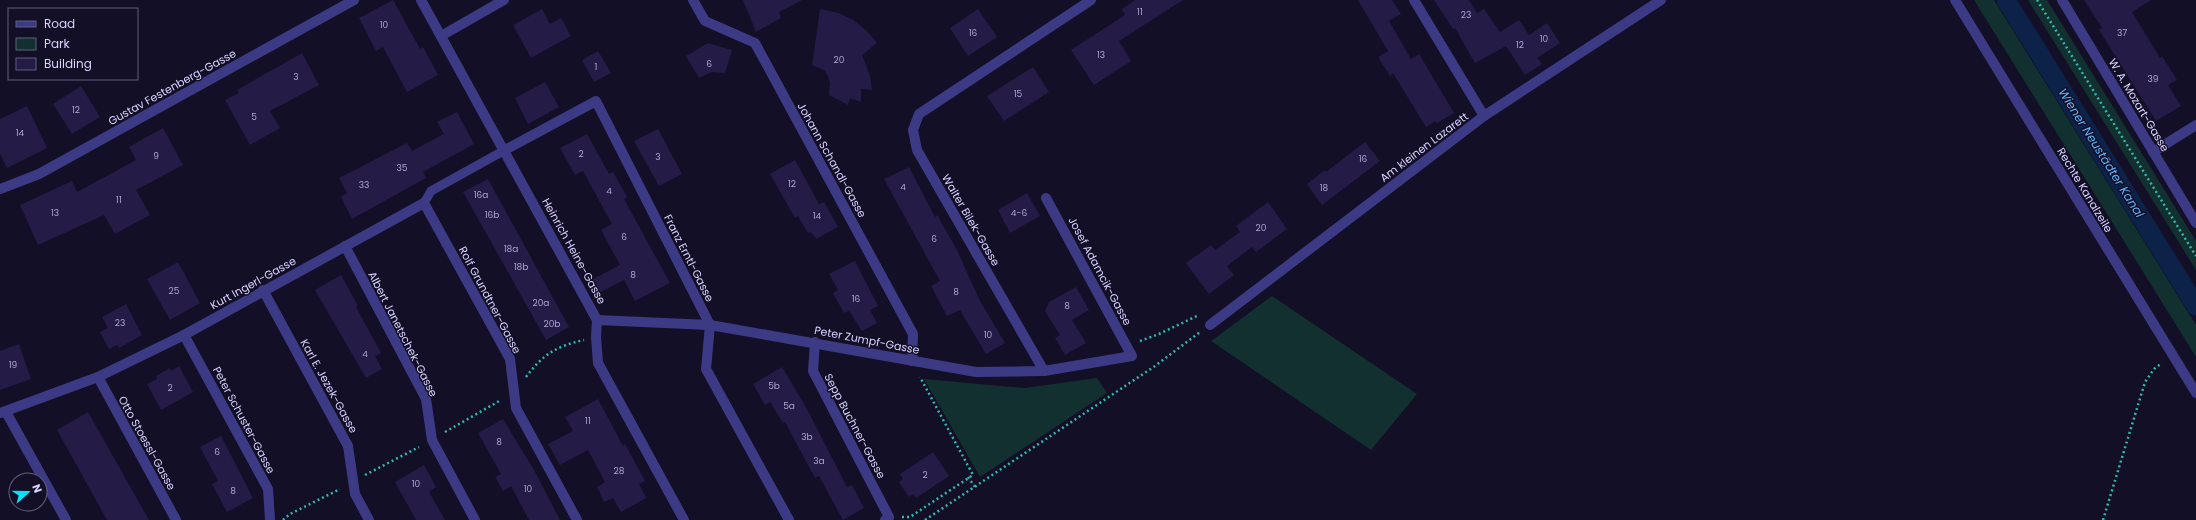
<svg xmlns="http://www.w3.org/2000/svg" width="2196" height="520" viewBox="0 0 2196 520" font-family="Poppins,sans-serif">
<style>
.green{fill:#12302f}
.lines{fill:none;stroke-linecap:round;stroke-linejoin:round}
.canal{stroke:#0c2248;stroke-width:19}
.building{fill:#241b47}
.path{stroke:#2fb8b0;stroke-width:2.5;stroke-dasharray:2 3;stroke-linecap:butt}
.service{stroke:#3d3a85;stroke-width:9}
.minor{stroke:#3d3a85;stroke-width:10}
.labels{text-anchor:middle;stroke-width:3;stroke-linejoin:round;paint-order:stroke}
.number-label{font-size:9px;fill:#aca6d1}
.street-label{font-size:11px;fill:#d9d4ff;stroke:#130f26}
.water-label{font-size:12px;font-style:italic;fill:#62b6ff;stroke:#130f26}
</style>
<rect width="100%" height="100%" fill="#130f26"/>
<!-- green -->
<g class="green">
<polygon points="1974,0 1994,0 2196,325 2196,357"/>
<polygon points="2028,0 2047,0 2196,241 2196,270"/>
<polygon points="1272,296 1417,394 1371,450 1211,341"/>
<polygon points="1097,378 1107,393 980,477 924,379 1024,388"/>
</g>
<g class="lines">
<!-- canal -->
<polyline class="canal" points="2006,0 2196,306"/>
</g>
<!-- building -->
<g class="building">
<polygon points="393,0 420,49 423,47 438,75 407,92 383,47 376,51 359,18"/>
<polygon points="743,0 802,0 779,12 781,18 756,32"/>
<polygon points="1135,0 1183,0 1119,41 1131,61 1094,85 1071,50 1125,15 1122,9"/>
<polygon points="1358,0 1392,0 1401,14 1389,21 1411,59 1419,54 1454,113 1437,123 1435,121 1426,127 1393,73 1390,76 1378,57 1388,51"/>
<polygon points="1434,0 1469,0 1477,13 1484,9 1500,32 1519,20 1529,35 1547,23 1560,43 1537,58 1542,64 1525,75 1506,46 1475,63 1455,28 1453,29"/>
<polygon points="2084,0 2151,0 2132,12 2160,58 2162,56 2177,80 2168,85 2181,106 2156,121 2099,30 2102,28"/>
<polygon points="542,9 550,24 561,18 571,36 531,58 513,25"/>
<polygon points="820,9 839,13 853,20 867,31 877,43 862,55 870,76 872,90 861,89 861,102 850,98 848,105 829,95 830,83 828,76 824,70 812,65"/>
<polygon points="978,9 997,37 968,56 950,28"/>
<polygon points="708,43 732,50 725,73 712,72 699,78 686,56"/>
<polygon points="598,51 611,73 594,82 582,60"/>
<polygon points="302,53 319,85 270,111 280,128 250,145 225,100 239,93 237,90"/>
<polygon points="1033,67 1049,92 1004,121 987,96"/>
<polygon points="545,82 559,107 528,124 515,98"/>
<polygon points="81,86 100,117 72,134 53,104"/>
<polygon points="27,106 47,148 7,168 0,154 0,119"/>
<polygon points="457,112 474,144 423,172 426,178 352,219 341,197 347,193 339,178 407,143 412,151 444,134 437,122"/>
<polygon points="163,128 183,165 136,190 150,215 115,234 104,215 38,245 20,205 72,181 77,192 136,160 129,147"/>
<polygon points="658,129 682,174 659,186 634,141"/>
<polygon points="587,134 609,174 613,172 627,197 624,199 670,283 635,301 624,280 597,294 591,280 620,265 601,230 612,224 583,171 575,175 560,148"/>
<polygon points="1365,142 1380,161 1322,205 1307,184 1325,170 1326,172"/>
<polygon points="795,160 819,204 824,202 838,227 816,239 811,232 808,233 798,216 795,218 770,174"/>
<polygon points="909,167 935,217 937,215 956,248 979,299 1005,343 986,354 960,310 947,316 931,286 940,281 884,179"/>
<polygon points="488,179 569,327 546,340 463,192"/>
<polygon points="1027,193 1040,216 1010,233 998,210"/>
<polygon points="1268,202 1287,229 1256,252 1252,247 1227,266 1234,275 1209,294 1186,263 1211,245 1215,250 1240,232 1236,226"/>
<polygon points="855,261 878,306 870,310 877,323 862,331 849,311 844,313 833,293 838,290 829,274"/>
<polygon points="178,262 200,303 170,320 147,279"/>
<polygon points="341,275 358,306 356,307 381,353 375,356 382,369 366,378 315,290"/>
<polygon points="1076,287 1089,310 1072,320 1086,343 1065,355 1055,338 1060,335 1045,311 1049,302"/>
<polygon points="126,304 142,335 119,348 117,345 109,349 100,332 108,328 102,317"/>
<polygon points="19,344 31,379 0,390 0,351"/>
<polygon points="179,366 193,392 161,410 147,384 157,379 156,376 170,368 171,371"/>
<polygon points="782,367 807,409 847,487 852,485 864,508 843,520 819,476 815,478 785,422 783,423 770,402 765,405 753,384"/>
<polygon points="598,399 623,446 625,444 645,481 639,484 646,498 621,512 613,498 604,502 597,487 605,482 588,450 560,465 548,444 573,431 565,417"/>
<polygon points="88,412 132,490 149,520 107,520 57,430"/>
<polygon points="503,419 534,470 560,520 529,520 511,486 503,491 495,477 501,474 478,433"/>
<polygon points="221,436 253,498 227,512 212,484 218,481 200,447"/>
<polygon points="933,452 949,476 916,498 913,494 909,497 899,482 903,479 900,474"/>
<polygon points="424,465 436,487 429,492 445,520 416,520 395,482"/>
</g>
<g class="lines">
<!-- path -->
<g class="path">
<polyline points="2037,0 2196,256"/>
<polyline points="1140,341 1159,334 1199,315"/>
<path d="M 526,377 C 543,354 557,346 584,340"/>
<polyline points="445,432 501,400"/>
<polyline points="365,475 419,447"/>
<polyline points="968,477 975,487"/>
<polyline points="902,517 910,517 973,475 920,377"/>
<polyline points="283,520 290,514 340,489"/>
<polyline points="925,520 1155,366 1200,332"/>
<polyline points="2103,520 2145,382 2154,369 2162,363"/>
</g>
<!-- service -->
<polyline class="service" points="424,203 431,191 505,150"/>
<!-- minor -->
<g class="minor">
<polyline points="421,0 597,320 596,337 598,363 684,520"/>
<polyline points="693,0 705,21 755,43 913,334 912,361"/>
<polyline points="1414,0 1484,116"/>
<polyline points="1955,0 2196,393"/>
<polyline points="2062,0 2196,223"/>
<polyline points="441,36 504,0"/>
<polyline points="505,150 596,101 710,325 706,369 789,520"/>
<polyline points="2153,152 2196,125"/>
<polyline points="0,189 39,174 354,0"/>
<polyline points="345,246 426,399 432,440 475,520"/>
<polyline points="263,290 348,446 355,494 369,520"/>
<polyline points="597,320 710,325 976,372 1044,371 1132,356 1046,198"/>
<polyline points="1210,325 1484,116 1661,0"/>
<polyline points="184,335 268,489 270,520"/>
<polyline points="815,342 813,371 889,517 885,520"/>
<polyline points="1044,371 917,150 913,130 919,114 1091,0"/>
<polyline points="98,377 176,520"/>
<polyline points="6,412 66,520"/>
<polyline points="0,413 98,377 184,335 424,203 510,359 516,408 577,520"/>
</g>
</g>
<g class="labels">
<!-- number labels -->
<g class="number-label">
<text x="1140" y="15">11</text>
<text x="1466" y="18">23</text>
<text x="384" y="28">10</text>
<text x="973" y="36">16</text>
<text x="2122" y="36">37</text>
<text x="1544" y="42">10</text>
<text x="1520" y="48">12</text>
<text x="1101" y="58">13</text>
<text x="839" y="63">20</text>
<text x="709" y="67">6</text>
<text x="596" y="70">1</text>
<text x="296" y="80">3</text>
<text x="2153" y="82">39</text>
<text x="1018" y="97">15</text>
<text x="76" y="113">12</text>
<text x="254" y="120">5</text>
<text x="20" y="136">14</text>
<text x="581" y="157">2</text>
<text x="156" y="159">9</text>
<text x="658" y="160">3</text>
<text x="1363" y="162">16</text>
<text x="402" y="171">35</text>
<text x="792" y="187">12</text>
<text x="364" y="188">33</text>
<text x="903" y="190">4</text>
<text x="1324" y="191">18</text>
<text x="609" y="194">4</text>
<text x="481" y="198">16a</text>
<text x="119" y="203">11</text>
<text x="55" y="216">13</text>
<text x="1019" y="216">4-6</text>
<text x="492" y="218">16b</text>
<text x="817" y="219">14</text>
<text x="1261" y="231">20</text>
<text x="624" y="240">6</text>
<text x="934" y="242">6</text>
<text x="511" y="252">18a</text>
<text x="521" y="270">18b</text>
<text x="633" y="278">8</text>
<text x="174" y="294">25</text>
<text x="956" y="295">8</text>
<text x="856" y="302">16</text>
<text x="541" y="306">20a</text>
<text x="1067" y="309">8</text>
<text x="120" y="326">23</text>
<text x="552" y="327">20b</text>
<text x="988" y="338">10</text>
<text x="365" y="357">4</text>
<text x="13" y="368">19</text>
<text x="774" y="389">5b</text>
<text x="170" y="391">2</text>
<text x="789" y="409">5a</text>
<text x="588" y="424">11</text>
<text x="807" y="440">3b</text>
<text x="499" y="445">8</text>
<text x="217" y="455">6</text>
<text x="819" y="464">3a</text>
<text x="619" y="474">28</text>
<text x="925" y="478">2</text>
<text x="416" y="487">10</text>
<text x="528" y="492">10</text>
<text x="233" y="494">8</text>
</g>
<!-- street labels -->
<g class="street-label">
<text transform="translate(172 87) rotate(-29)" y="4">Gustav Festenberg-Gasse</text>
<text transform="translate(2139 105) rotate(59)" y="4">W. A. Mozart-Gasse</text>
<text transform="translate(1424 147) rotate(-37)" y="4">Am kleinen Lazarett</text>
<text transform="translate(832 160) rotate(61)" y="4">Johann Schandl-Gasse</text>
<text transform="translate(2085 190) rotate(59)" y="4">Rechte Kanalzeile</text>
<text transform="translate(971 220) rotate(60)" y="4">Walter Bilek-Gasse</text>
<text transform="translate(574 251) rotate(61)" y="4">Heinrich Heine-Gasse</text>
<text transform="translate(689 258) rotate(63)" y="4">Franz Erntl-Gasse</text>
<text transform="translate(1100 271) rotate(62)" y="4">Josef Adamcik-Gasse</text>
<text transform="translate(253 283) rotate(-29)" y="4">Kurt Ingerl-Gasse</text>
<text transform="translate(490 300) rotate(62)" y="4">Rolf Grundtner-Gasse</text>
<text transform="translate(403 334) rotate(63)" y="4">Albert Janetschek-Gasse</text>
<text transform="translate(867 340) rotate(11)" y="4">Peter Zumpf-Gasse</text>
<text transform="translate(329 386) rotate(61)" y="4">Karl E. Jezek-Gasse</text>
<text transform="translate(244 420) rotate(62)" y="4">Peter Schuster-Gasse</text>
<text transform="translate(855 426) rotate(62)" y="4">Sepp Buchner-Gasse</text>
<text transform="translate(147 443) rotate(61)" y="4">Otto Stoessl-Gasse</text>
</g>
<!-- water labels -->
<g class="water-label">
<text transform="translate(2101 153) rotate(58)" y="4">Wiener Neustädter Kanal</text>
</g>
</g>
<!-- legend -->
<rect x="8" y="8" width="130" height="72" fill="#130f26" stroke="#625e7d"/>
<rect x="16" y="21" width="20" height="6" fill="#3d3a85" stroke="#625e7d"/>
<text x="44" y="28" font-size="12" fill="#d9d4ff">Road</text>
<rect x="16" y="38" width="20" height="12" fill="#12302f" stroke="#625e7d"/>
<text x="44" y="48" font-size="12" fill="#d9d4ff">Park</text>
<rect x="16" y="58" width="20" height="12" fill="#241b47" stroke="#625e7d"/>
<text x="44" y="68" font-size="12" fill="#d9d4ff">Building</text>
<!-- north arrow -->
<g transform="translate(28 492) rotate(69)"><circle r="19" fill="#130f26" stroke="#625e7d"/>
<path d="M0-3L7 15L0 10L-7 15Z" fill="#00e5ff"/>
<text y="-6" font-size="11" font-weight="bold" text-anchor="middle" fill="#d9d4ff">N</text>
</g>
</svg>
